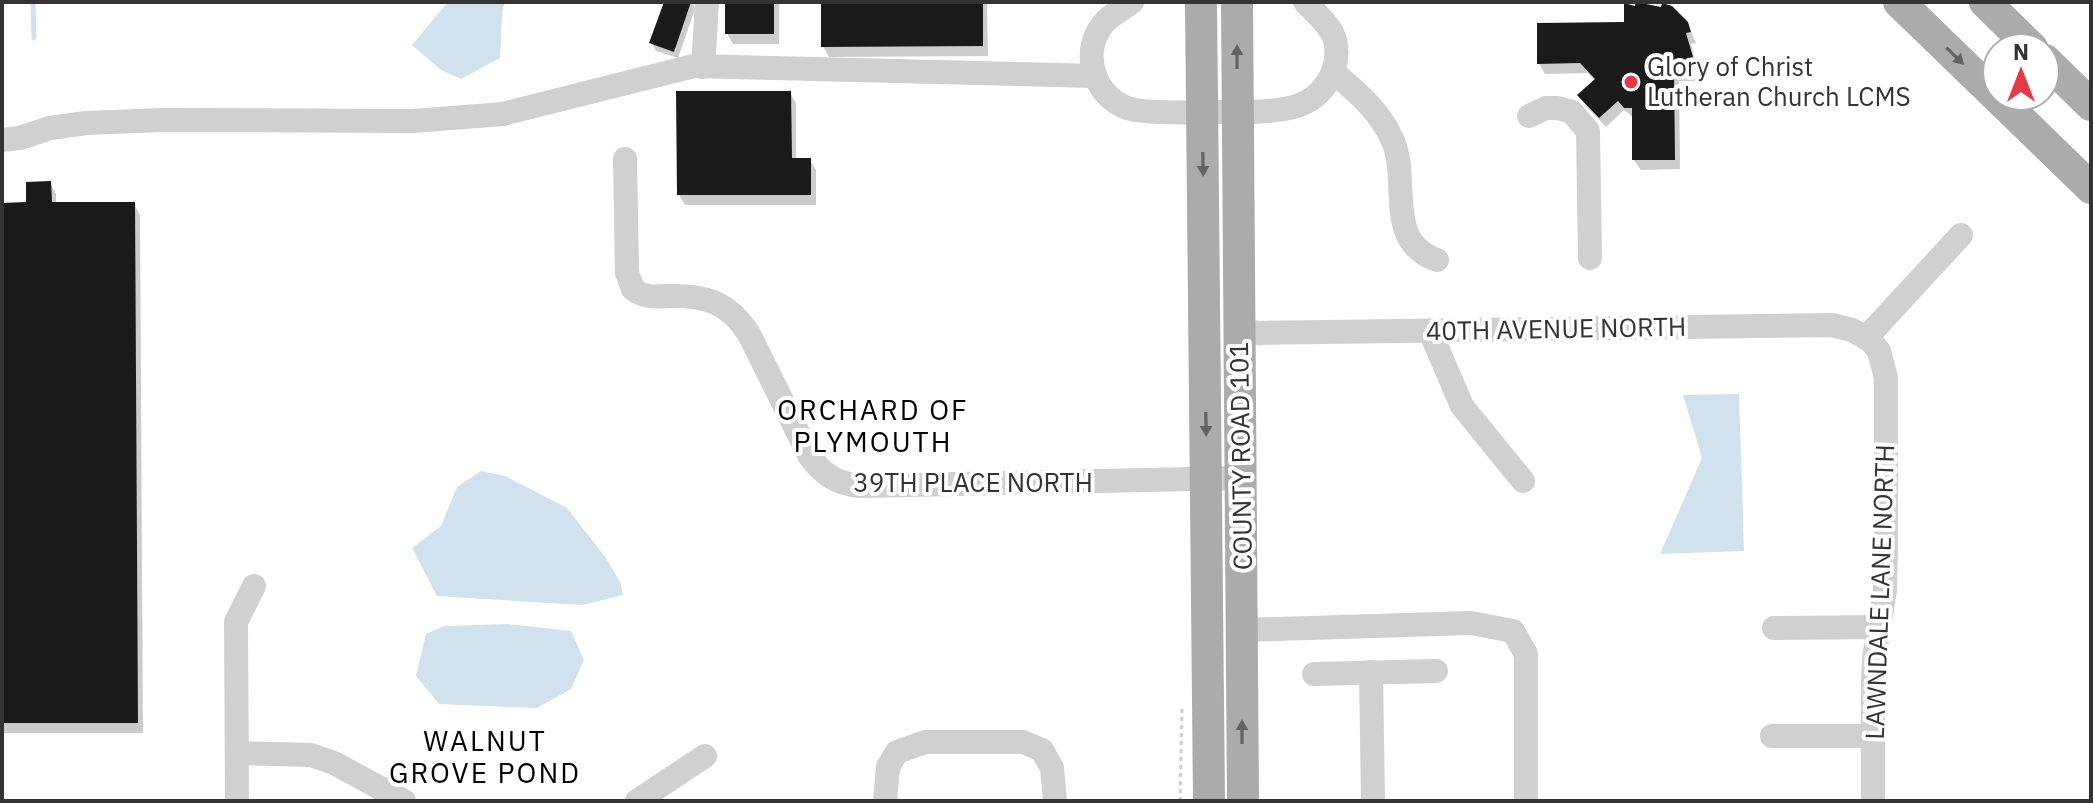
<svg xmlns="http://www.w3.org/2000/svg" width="2093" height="803" viewBox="0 0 2093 803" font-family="'IBM Plex Sans',sans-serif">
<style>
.water{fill:#cfe2ee}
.shadow{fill:#0003}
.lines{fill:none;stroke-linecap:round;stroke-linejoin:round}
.stream{stroke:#cfe2ee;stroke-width:5}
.building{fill:#1a1a1a}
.path{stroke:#cdcdcd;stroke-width:3;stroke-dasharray:4 4;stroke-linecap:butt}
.minor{stroke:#d0d0d0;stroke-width:24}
.major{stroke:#ababab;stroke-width:32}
.oneway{fill:#636363}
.poi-dot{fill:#e63946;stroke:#fff;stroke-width:3}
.labels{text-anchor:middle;stroke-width:8;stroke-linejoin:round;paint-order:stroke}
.poi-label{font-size:26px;fill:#333;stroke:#fff;text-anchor:start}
.street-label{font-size:26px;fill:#333;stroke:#fff}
.neighbourhood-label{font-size:28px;letter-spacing:2px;fill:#000;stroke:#fff}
</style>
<rect width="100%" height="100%" fill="#fff"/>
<!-- water -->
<g class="water">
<polygon points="448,2 505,2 502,12 500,58 461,79 441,70 412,45"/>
<polygon points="1739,394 1744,551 1660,554 1702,458 1683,395"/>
<polygon points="481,471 505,476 567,508 606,558 621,584 623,595 583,605 437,596 412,548 441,526 457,487"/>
<polygon points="508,624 571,631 584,660 571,689 537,708 439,704 416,676 426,634 444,626"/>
</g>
<!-- shadow -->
<g class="shadow">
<polygon points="666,2 692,2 695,9 678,58 656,51 652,43"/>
<polygon points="727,2 779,2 779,44 733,44 727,34"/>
<polygon points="823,2 987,2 988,56 829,57 823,46"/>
<polygon points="1687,23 1696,43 1691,44 1697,67 1692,69 1696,81 1679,81 1680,169 1641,170 1634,160 1634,118 1624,110 1606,127 1586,106 1580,96 1595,81 1588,73 1545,74 1539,63"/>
<polygon points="790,93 796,103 796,160 810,160 816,170 816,205 685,205 679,195"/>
<polygon points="50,183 56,194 56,204 134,204 140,215 143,733 2,733 2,205 28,204"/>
</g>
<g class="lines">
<!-- stream -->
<polyline class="stream" points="33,2 34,38"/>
</g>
<!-- building -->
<g class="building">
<polygon points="664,2 691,2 674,52 649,43"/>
<rect x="725" y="2" width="49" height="32"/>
<polygon points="821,2 983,2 983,46 821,47"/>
<polygon points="1636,2 1661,7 1662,3 1672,6 1688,22 1691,32 1686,33 1693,57 1688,58 1691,71 1674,71 1675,160 1632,160 1632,108 1624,108 1618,101 1599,118 1577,95 1595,79 1580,63 1537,64 1537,23 1624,22 1624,3 1635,6"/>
<polygon points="676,91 791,91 792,158 811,158 811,195 677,195"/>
<polygon points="51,181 52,202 135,202 138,723 2,723 2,203 26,202 26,182"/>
</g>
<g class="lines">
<!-- path -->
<polyline class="path" points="1180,801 1182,708"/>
<!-- minor -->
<g class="minor">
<path d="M 1132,2 C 1122,10 1111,14 1103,24 C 1078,55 1097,103 1135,110 C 1161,114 1189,112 1215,112 C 1240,112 1265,113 1289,108 C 1320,102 1342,73 1335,40 C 1331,25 1315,13 1305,2"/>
<polyline points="703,67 707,2"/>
<path d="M 1333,72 C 1357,92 1380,111 1393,141 C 1410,181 1384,242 1437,260"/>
<polyline points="1529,116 1546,108 1558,108 1572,112 1588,131 1590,258"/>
<polyline points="2,140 20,138 50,128 86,123 163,120 413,121 503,114 694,66 1095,76"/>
<path d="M 625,159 L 627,273 L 633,289 C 645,298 655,297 669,296 C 706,295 728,302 749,334 L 810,457 C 824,475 836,483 859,486 L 1241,478"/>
<polyline points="1239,331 1260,333 1832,325 1852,330 1870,340 1879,351 1886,378 1886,549 1885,590 1874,658 1873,684 1873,801"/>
<polyline points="1430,331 1462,406 1523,481"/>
<polyline points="1866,338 1961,235"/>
<polyline points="1774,628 1879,627"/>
<polyline points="1242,630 1471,623 1513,631 1526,654 1526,798"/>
<polyline points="1371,672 1373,801"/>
<polyline points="1314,674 1436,671"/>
<polyline points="1772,736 1873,736"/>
<polyline points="237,753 311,755 334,763 404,801"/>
<polyline points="237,801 236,622 254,586"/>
<polyline points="637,801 705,756"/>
<polyline points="885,801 888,767 897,752 925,742 1023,742 1042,750 1052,768 1055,801"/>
</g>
<!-- major -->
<g class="major">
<polyline points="1201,2 1209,801"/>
<polyline points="1237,2 1243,801"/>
<polyline points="1899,2 2091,188"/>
<polyline points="1985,2 2032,48"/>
<polyline points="2045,60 2091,105"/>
</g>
</g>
<!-- one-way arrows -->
<defs><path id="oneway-solid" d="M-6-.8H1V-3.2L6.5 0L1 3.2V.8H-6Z" transform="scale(2)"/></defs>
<g class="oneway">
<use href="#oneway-solid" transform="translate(1955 56) rotate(44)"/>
<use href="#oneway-solid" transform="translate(1237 57) rotate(-90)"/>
<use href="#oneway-solid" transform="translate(1203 164) rotate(89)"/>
<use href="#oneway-solid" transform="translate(1206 424) rotate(89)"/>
<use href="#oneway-solid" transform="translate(1242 732) rotate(-90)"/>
</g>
<!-- markers -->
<circle class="poi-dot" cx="1631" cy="82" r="8"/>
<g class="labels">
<!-- poi labels -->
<g class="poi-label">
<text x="1647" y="76">Glory of Christ<tspan x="1647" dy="30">Lutheran Church LCMS</tspan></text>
</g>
<!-- street labels -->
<g class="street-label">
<text transform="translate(1556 329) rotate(-1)" y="9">40TH AVENUE NORTH</text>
<text transform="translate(1241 456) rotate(-91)" y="9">COUNTY ROAD 101</text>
<text x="973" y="492">39TH PLACE NORTH</text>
<text transform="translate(1880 592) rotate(-88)" y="9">LAWNDALE LANE NORTH</text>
</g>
<!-- neighbourhood labels -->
<g class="neighbourhood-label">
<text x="873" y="420">ORCHARD OF<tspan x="873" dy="32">PLYMOUTH</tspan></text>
<text x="485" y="751">WALNUT<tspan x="485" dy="32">GROVE POND</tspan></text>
</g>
</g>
<!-- border -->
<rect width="2093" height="803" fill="none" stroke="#333333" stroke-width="8"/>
<!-- north arrow -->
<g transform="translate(2021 72)"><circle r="38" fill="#ffffff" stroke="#adadad" stroke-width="2"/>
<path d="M0-6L14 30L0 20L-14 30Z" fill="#e63946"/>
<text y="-12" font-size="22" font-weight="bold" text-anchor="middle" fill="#333333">N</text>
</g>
</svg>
